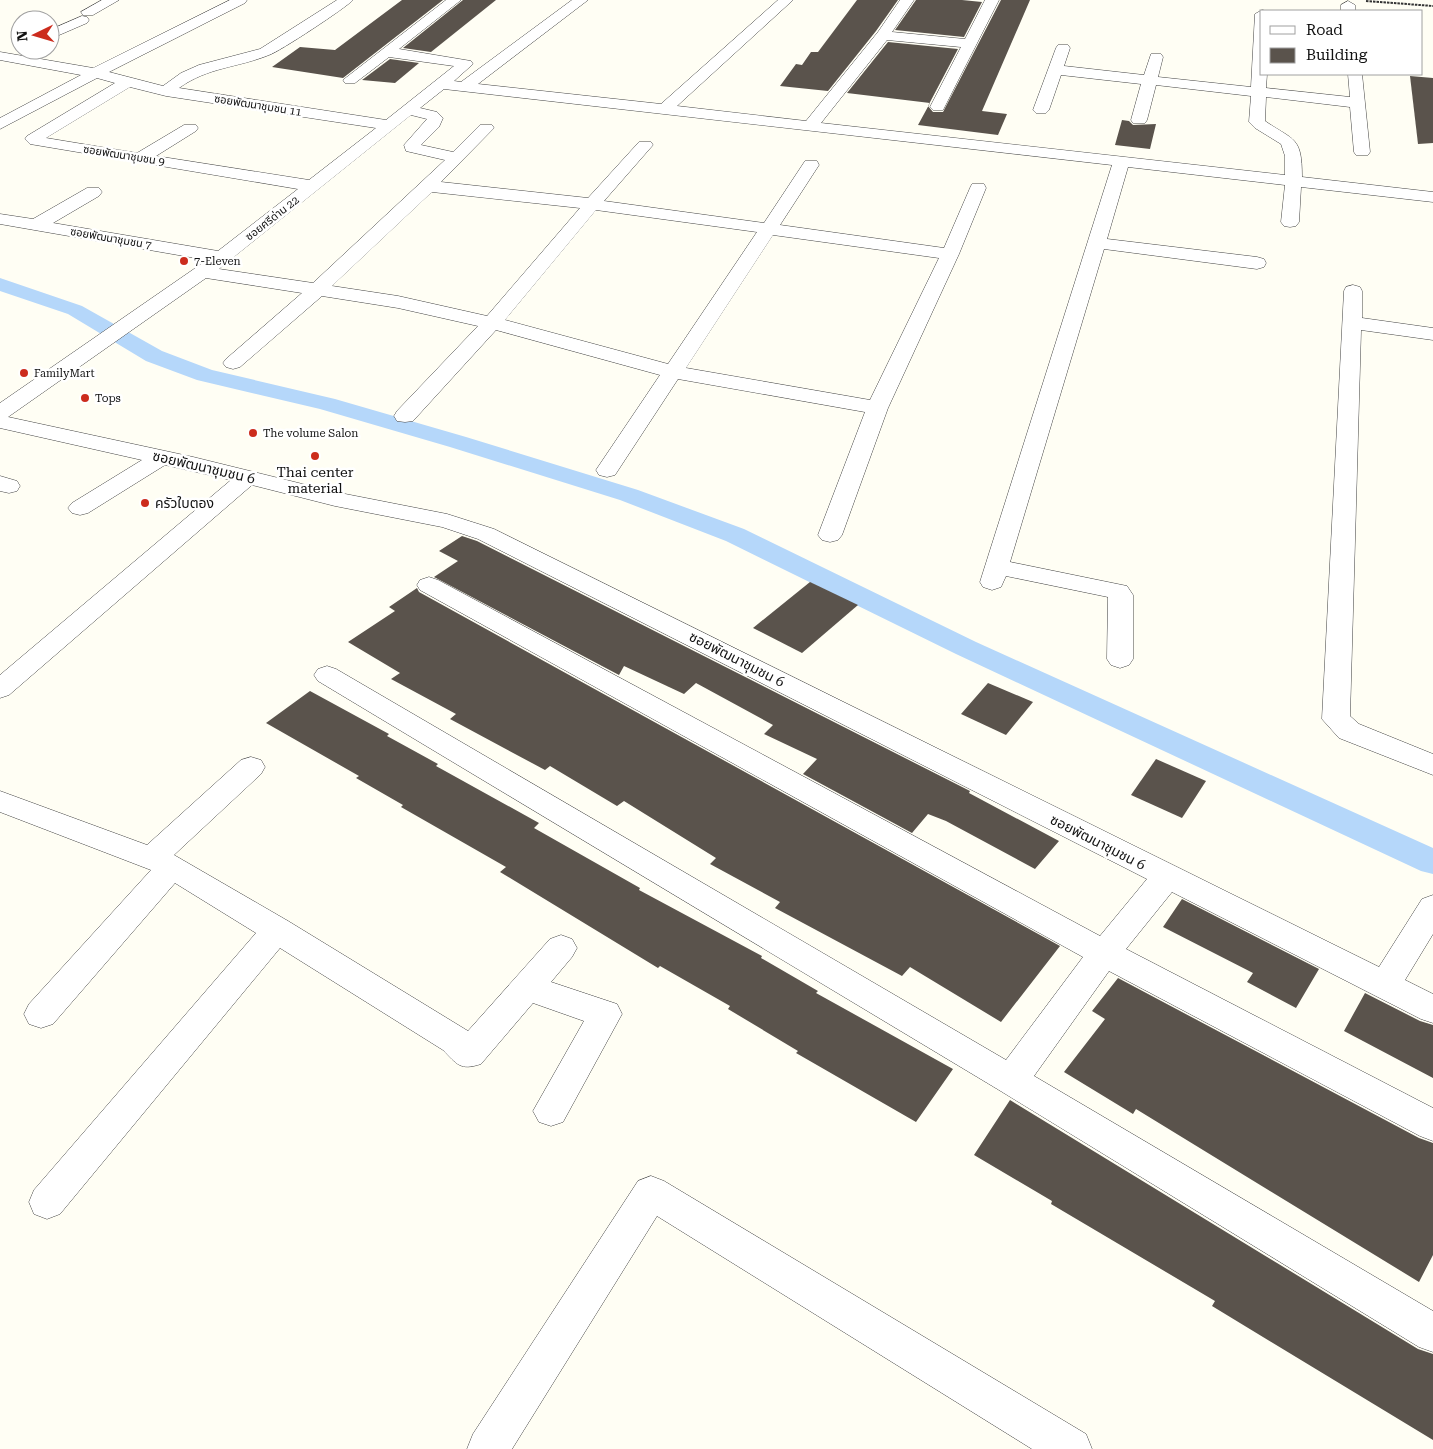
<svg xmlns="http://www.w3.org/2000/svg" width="1433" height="1449" viewBox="0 0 1433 1449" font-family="'Roboto Serif','Noto Sans Thai',serif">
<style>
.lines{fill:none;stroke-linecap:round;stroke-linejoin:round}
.canal{fill:#b5d7fa;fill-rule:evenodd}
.building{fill:#5a534c}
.minor-casing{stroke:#444;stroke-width:1}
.path{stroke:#333;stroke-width:2;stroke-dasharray:2.5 1;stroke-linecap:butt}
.minor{fill:#fff;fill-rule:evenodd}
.poi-dot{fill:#cc2c1d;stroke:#fff;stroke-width:2}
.labels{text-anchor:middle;stroke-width:5;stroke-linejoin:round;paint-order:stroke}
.far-street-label{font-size:11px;fill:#111;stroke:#fff}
.far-poi-label{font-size:11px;fill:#111;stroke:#fff;text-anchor:start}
.street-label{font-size:14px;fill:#111;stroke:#fff}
.poi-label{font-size:14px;fill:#111;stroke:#fff}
</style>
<rect width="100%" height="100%" fill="#fffef4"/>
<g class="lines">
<!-- canal -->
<polygon class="canal" points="0,278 82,306 162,351 212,370 335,399 466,437 638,490 744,529 976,642 1433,848 1433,874 1421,871 956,654 726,541 620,500 450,447 320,409 197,380 146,361 68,314 0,291"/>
</g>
<!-- building -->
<g class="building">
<polygon points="402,0 443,0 343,78 272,67 300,47 335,50"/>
<polygon points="463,0 496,0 431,52 403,48"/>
<polygon points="857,0 898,0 876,31 828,91 780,86 796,64 802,65 811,52 818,52"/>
<polygon points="916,0 962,0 982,2 964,37 895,30"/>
<polygon points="1001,0 1030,0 982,111 1007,114 998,135 918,125 930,103 847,93 888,42 958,49 928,106 933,112 943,112"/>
<polygon points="390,59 419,63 395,83 362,80"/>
<polygon points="1410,76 1433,78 1433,143 1418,144"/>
<polygon points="1122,120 1129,121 1133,125 1156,124 1150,149 1115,145"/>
<polygon points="462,536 477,541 970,791 969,793 1059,841 1035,869 946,821 928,814 912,833 803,774 817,759 764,734 773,725 696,683 684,694 624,666 619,675 434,577 458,561 439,551"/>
<polygon points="810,582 858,605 802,653 753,628"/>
<polygon points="417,588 419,592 1060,946 1001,1022 910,967 902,976 775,908 780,902 710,864 716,858 624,801 617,806 550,766 545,770 450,719 456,714 391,679 400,673 348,642 395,611 389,607"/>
<polygon points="988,683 1033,702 1006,735 961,714"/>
<polygon points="310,691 389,734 387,736 438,764 436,766 539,823 534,828 640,888 639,890 762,956 761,958 818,991 816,993 953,1069 916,1122 796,1053 798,1051 728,1009 730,1006 660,966 658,968 500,872 506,867 401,807 403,805 356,778 359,776 266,723"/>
<polygon points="1156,759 1206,781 1182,818 1131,795"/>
<polygon points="1182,899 1319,969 1296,1008 1247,982 1253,973 1163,927"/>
<polygon points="1118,978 1419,1138 1433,1143 1433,1255 1419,1282 1136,1109 1133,1114 1064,1072 1105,1019 1092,1011"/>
<polygon points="1365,993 1420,1021 1433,1025 1433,1078 1344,1031"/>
<polygon points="1010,1100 1418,1349 1433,1354 1433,1440 1212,1306 1215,1301 1051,1204 1052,1201 974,1155"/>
</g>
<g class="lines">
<!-- minor casing -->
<g class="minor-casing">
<g id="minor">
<polygon points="102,0 119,0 93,15 83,15 81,12"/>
<path d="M 230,0 L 247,0 L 245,3 L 109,72 L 163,86 L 181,73 L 199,65 L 260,49 L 337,0 L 353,0 C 347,7 279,52 269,55 C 237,68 208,67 179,88 L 386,120 L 454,66 L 389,57 L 355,83 L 345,83 L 343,80 L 446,0 L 461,0 L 399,49 L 471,61 L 473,64 L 454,81 L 461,82 L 572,0 L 588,0 L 478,84 L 661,104 L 778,0 L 793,0 L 677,106 L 806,121 L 878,32 L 900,0 L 914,0 L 892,32 L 965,39 L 985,0 L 999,0 L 943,110 L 933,110 L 930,107 L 961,47 L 887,40 L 821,123 L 1285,175 L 1285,156 L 1281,144 L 1255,128 L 1249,122 L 1251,96 L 1156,85 L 1147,120 L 1145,123 L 1133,123 L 1131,120 L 1141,84 L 1061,75 L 1049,110 L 1046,113 L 1036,113 L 1033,110 L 1056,48 L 1058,45 L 1068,45 L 1070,48 L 1064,66 L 1144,75 L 1151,54 L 1161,54 L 1163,57 L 1158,77 L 1251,87 L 1255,14 L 1262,10 L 1267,11 L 1262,11 L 1262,74 L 1267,74 L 1266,88 L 1350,97 L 1348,74 L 1362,74 L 1370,152 L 1368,155 L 1356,155 L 1354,152 L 1350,107 L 1266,97 L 1265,121 C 1294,141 1302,136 1302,177 L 1433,192 L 1433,202 L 1301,187 L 1299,222 L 1296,226 L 1290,227 L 1284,226 L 1281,222 L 1285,185 L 1128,167 L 1107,239 L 1257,257 L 1264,259 L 1266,263 L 1264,267 L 1257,269 L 1104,249 L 1010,562 L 1127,586 L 1133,595 L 1133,659 L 1129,665 L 1120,668 L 1111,665 L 1107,659 L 1108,597 L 1006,576 L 1001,587 L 992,590 L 983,587 L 980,582 L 1112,165 L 444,89 L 420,108 L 437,112 L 443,118 L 439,127 L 421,145 L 453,152 L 480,125 L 492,125 L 494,128 L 441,182 L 588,198 L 639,142 L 651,142 L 653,145 L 604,201 L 764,223 L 805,161 L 817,161 L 819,165 L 780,225 L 944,248 L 970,188 L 972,184 L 984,184 L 986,188 L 959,254 L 888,408 L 842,535 L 838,540 L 830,542 L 822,540 L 818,535 L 865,412 L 678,379 L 615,475 L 607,477 L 599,475 L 596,470 L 660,375 L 496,330 L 413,421 L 405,422 L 397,421 L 394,416 L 397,411 L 478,326 L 398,308 L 322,296 L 240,367 L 233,369 L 226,367 L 223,363 L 226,359 L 302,293 L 206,278 L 8,417 L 193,457 L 335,492 L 447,514 L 494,529 L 1379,967 L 1422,899 L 1433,895 L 1433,934 L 1405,980 L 1433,994 L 1433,1023 L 1421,1019 L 1172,892 L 1126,949 L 1433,1108 L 1433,1141 L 1420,1136 L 1109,971 L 1034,1076 L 1433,1311 L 1433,1352 L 1419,1347 L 999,1090 L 318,681 L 314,675 L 318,669 L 327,666 L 336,669 L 1006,1060 L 1083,957 L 420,590 L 417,585 L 420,580 L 429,577 L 438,580 L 1100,936 L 1147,879 L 478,539 L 442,527 L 335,506 L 252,485 L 9,695 L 0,698 L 0,675 L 231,480 L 165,465 L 88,513 L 80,515 L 72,513 L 68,508 L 72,503 L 142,460 L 0,428 L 0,403 L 207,260 L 0,224 L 0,214 L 33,219 L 87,188 L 99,188 L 102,192 L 99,196 L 53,223 L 218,251 L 298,189 L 30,144 L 25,139 L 27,136 L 115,83 L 97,78 L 0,129 L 0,118 L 81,75 L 0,60 L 0,52 L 93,68 ZM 130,87 L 166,96 L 376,128 L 309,180 L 156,156 L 196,131 L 198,128 L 196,125 L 184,125 L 137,153 L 46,138 ZM 411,115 L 427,119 L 404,145 L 406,151 L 445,160 L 313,283 L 219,269 ZM 432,192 L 580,208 L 487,316 L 398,296 L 332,286 ZM 596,210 L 757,232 L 668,364 L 505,320 ZM 773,235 L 939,258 L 870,400 L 686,368 Z"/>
<polygon points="1348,1 1355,5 1355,11 1341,11 1341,5"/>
<polygon points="82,16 87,17 89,20 87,23 50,39 50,30"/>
<polygon points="1353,285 1360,287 1362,291 1362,318 1433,328 1433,340 1361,330 1350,716 1359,724 1433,754 1433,775 1339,738 1322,719 1344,291 1346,287"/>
<polygon points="0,476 17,481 20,486 17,491 9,493 0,491"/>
<path d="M 251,757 L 261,760 L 265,767 L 261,774 L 174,855 L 288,921 L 468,1031 L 550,939 L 561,935 L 572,939 L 577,948 L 572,957 L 551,982 L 617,1004 L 622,1014 L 563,1122 L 551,1126 L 539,1122 L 533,1111 L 584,1021 L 533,1003 L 481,1064 C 460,1071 457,1064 443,1050 L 280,948 L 60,1214 L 47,1219 L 34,1214 L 29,1202 L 34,1190 L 256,933 L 175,883 L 53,1024 L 41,1028 L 29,1024 L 24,1014 L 29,1004 L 151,870 L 0,812 L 0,791 L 147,845 L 241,760 Z"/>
<polygon points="651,1176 664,1181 1086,1434 1092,1449 1032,1449 657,1216 512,1449 467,1449 473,1434 638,1181"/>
</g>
</g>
<!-- path -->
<polyline class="path" points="1366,1 1433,6"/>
<!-- minor -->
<use href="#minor" class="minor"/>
</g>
<!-- markers -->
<g class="poi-dot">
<circle cx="184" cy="261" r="5"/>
<circle cx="24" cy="373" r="5"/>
<circle cx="85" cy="398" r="5"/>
<circle cx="253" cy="433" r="5"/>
<circle cx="315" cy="456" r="5"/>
<circle cx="145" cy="503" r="5"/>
</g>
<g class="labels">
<!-- far-street labels -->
<g class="far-street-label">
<text transform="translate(258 105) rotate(9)" y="4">ซอยพัฒนาชุมชน 11</text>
<text transform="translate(124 155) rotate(9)" y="4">ซอยพัฒนาชุมชน 9</text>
<text transform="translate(272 218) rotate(-38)" y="4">ซอยศรีด่าน 22</text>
<text transform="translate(111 238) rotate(10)" y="4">ซอยพัฒนาชุมชน 7</text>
</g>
<!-- far-poi labels -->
<g class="far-poi-label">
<text x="194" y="265">7-Eleven</text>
<text x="34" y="377">FamilyMart</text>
<text x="95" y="402">Tops</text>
<text x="263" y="437">The volume Salon</text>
</g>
<!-- street labels -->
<g class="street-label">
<text transform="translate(204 467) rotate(13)" y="5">ซอยพัฒนาชุมชน 6</text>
<text transform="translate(737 659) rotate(27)" y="5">ซอยพัฒนาชุมชน 6</text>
<text transform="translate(1098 842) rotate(27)" y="5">ซอยพัฒนาชุมชน 6</text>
</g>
<!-- poi labels -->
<g class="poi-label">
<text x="315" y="477">Thai center<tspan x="315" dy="16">material</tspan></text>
<text x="155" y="508" text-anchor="start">ครัวใบตอง</text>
</g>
</g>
<!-- legend -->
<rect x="1260" y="10" width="162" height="65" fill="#ffffff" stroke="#a0a0a0"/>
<rect x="1270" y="26" width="25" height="8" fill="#ffffff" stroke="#a0a0a0"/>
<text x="1306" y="35" font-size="15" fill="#111111">Road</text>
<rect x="1270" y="48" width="25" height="15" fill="#5a534c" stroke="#a0a0a0"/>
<text x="1306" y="60" font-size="15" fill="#111111">Building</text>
<!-- north arrow -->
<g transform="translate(35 35) rotate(265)"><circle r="24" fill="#ffffff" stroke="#a0a0a0"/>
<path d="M0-4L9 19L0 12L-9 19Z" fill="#cc2c1d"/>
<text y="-8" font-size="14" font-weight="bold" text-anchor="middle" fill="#111111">N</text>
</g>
</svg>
